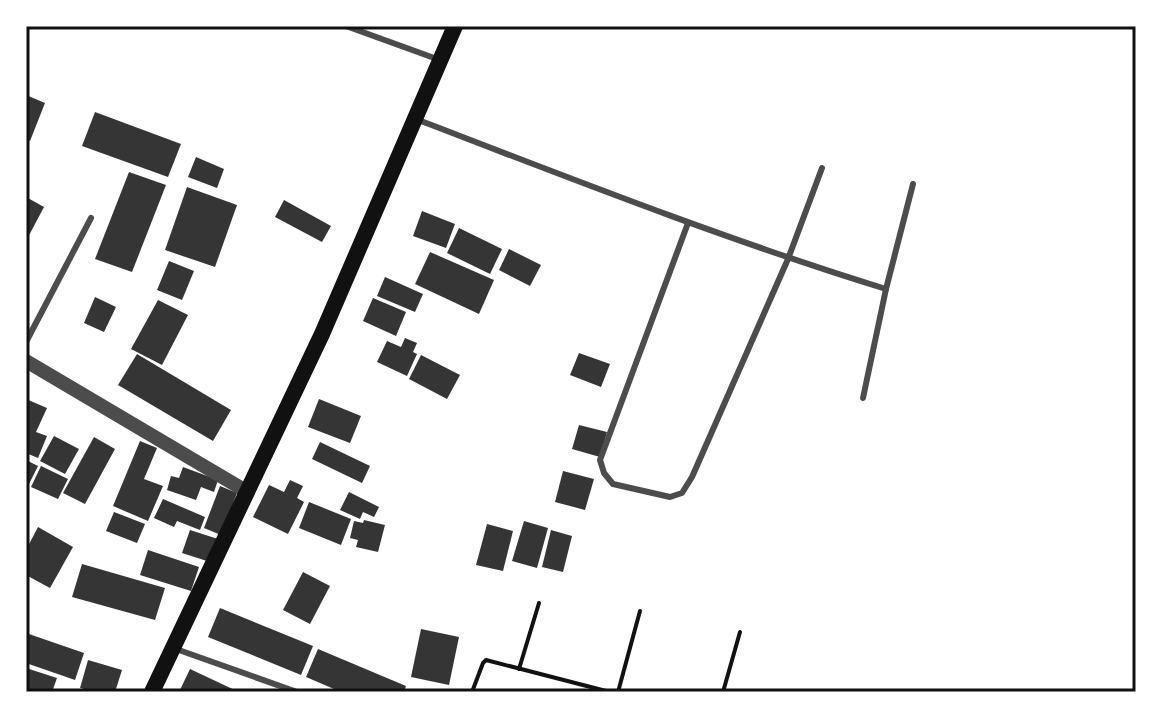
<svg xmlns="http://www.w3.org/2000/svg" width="1162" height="718" viewBox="0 0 1162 718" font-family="'Archivo Narrow',sans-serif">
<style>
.building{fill:#353535}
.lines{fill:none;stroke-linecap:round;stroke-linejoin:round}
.path{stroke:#111;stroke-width:4}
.service{stroke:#4c4c4c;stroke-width:6}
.tertiary{stroke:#4c4c4c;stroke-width:14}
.secondary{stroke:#111;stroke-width:16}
.neatline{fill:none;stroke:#111;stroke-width:3}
</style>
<rect width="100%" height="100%" fill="#fff"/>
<!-- building -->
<g class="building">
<polygon points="26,95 45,103 30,141 26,139"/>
<polygon points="95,112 181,144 168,177 82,146"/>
<polygon points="196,157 224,169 217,188 188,177"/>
<polygon points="129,172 166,185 132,272 95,259"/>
<polygon points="187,187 237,205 215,267 165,250"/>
<polygon points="26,197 44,207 26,241"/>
<polygon points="284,200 331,226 322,242 275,217"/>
<polygon points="422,211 455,224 446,248 413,236"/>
<polygon points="459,228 502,249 490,274 447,253"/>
<polygon points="509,249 541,265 530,286 499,270"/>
<polygon points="430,252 494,280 479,314 415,284"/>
<polygon points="169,261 194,271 182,300 157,290"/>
<polygon points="385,277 423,294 415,312 377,296"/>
<polygon points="95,297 116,307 104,332 84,323"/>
<polygon points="373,298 406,312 396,336 363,321"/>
<polygon points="158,300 188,315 162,365 131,349"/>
<polygon points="405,338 417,343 413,352 417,354 407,376 377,362 387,341 401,347"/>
<polygon points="579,353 610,364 601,387 570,375"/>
<polygon points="137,354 231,410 213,441 118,385"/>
<polygon points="421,355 460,375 447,399 409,379"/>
<polygon points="26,399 47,408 36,432 47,436 38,458 26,453"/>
<polygon points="319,399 361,416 350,443 308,427"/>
<polygon points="579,425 607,432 600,457 572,449"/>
<polygon points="54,436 79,449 65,474 40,461"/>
<polygon points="94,437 115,449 85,504 63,493"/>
<polygon points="140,441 157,448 144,479 163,486 148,521 113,506"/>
<polygon points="320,442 370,466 362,483 312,459"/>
<polygon points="26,460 38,466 26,490"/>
<polygon points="41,466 68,479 58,499 31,487"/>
<polygon points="183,467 218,480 214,492 201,487 196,500 167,490 171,476 179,478"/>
<polygon points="563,471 594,479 585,510 555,502"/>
<polygon points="290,480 303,486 297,498 304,502 288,534 253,517 269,485 284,492"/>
<polygon points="220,486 237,493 221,535 204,528"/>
<polygon points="349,492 379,507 374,517 363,512 360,519 340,510"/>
<polygon points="163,499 205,517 200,530 177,521 174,527 154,518"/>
<polygon points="309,502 351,519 341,545 299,528"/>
<polygon points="114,512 145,524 137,543 106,531"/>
<polygon points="364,520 385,525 378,552 356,547 358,540 350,538 354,521 363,523"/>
<polygon points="524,521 548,528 537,568 512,561"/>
<polygon points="487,524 513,531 503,571 476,565"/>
<polygon points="38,527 73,547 50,588 26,575 26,550"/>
<polygon points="190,530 218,539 210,562 182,553"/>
<polygon points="551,530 572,536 563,572 542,567"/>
<polygon points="148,550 199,567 191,591 140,575"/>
<polygon points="82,564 165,588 155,620 72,597"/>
<polygon points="303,572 330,586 310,624 283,610"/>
<polygon points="220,608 313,646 301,675 208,637"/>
<polygon points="421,629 459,637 449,685 411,677"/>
<polygon points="26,633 84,653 75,680 26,663"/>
<polygon points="318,649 406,686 404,692 341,692 306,677"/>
<polygon points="88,660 122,670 115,692 96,692 80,688"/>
<polygon points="26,668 57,678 52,692 26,692"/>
<polygon points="190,669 239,692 179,692"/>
</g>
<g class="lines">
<!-- path -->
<g class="path">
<polyline points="519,669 539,603"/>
<polyline points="472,692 483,663 486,660 610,692"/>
<polyline points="618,692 640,611"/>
<polyline points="723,692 740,632"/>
</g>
<!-- service -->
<g class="service">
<polyline points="346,26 437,59"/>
<path d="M 416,119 C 572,179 727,240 886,289"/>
<polyline points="688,223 600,460 604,473 613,484 670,497 682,493 692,477 788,259 822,168"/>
<polyline points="26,342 91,218"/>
<polyline points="863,398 886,289 913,184"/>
<polyline points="176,649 297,692"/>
</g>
<!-- tertiary -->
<polyline class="tertiary" points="26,361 246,491"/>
<!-- secondary -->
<polyline class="secondary" points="152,692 322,334 455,26"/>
</g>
<!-- border -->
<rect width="1162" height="718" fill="none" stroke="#ffffff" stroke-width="56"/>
<rect x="28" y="28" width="1106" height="662" class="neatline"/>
</svg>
